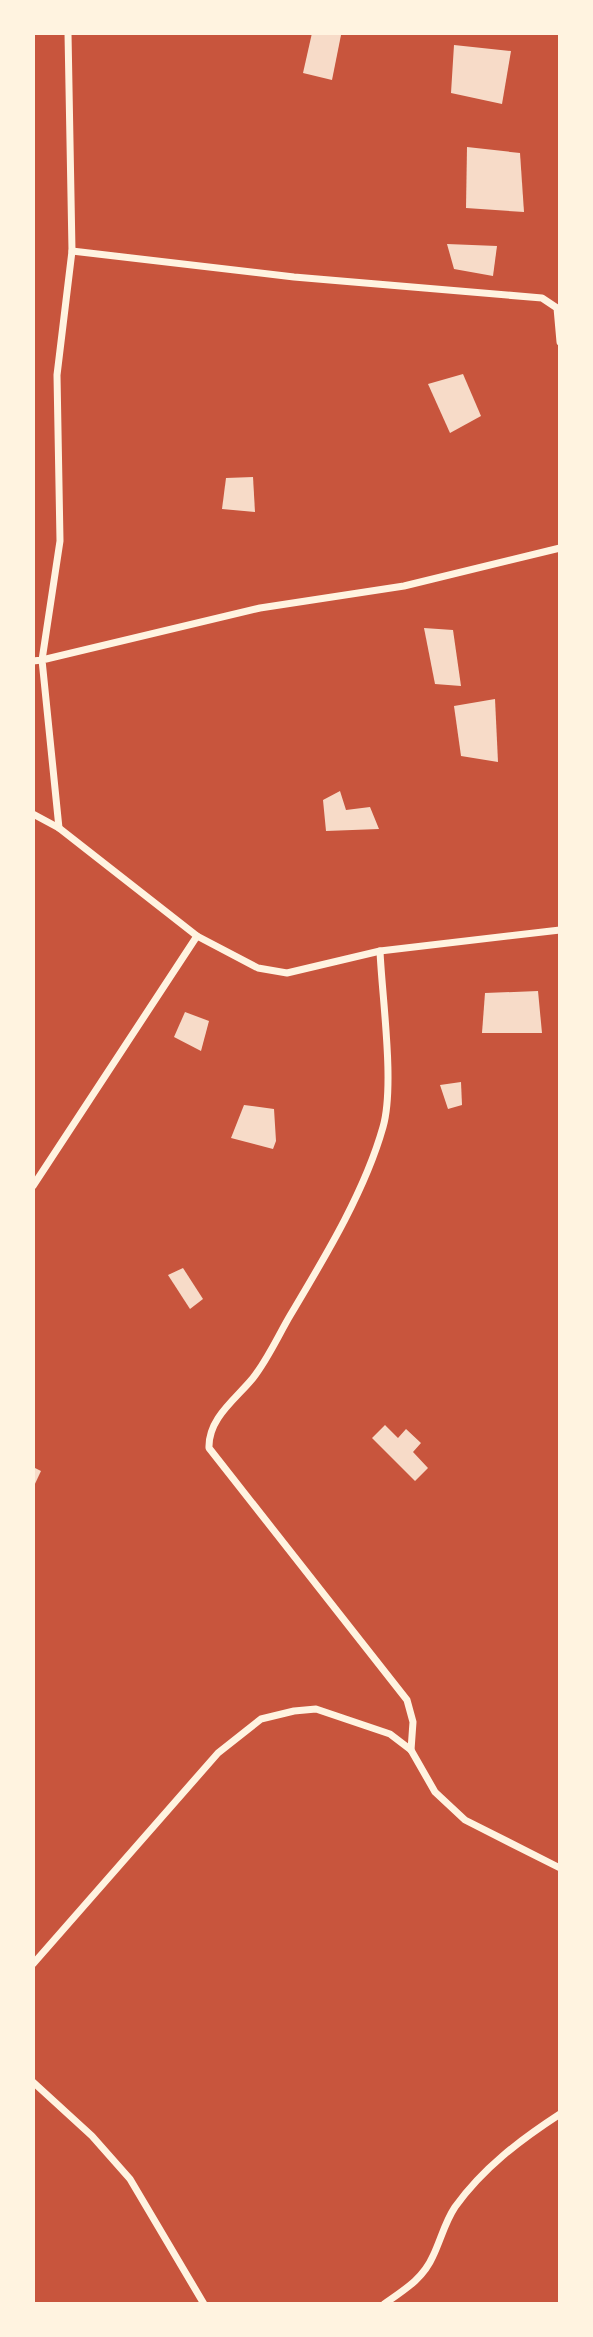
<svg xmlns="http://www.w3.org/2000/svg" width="593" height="2337" viewBox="0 0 593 2337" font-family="'Archivo Narrow',sans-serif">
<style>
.building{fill:#f7dbc8}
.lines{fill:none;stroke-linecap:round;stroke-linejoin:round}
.minor{stroke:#fff3e0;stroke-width:7}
</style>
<rect width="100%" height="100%" fill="#c8553d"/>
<!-- building -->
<g class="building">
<polygon points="312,33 341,35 332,80 303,73"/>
<polygon points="454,45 511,51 502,104 451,93"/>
<polygon points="467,147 520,153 524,212 466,208"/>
<polygon points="447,244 497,246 493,276 454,269"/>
<polygon points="463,374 481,416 450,433 428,384"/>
<polygon points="253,477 255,512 222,509 226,478"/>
<polygon points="424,628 453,630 461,686 435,684"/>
<polygon points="495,699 498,762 461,756 454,706"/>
<polygon points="340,791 346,810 370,807 379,829 326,831 323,800"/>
<polygon points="538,991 542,1033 482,1033 485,993"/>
<polygon points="185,1012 209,1021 201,1051 174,1037"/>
<polygon points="461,1082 462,1105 448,1109 440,1085"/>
<polygon points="244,1105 274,1109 276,1141 273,1149 231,1138"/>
<polygon points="183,1268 203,1299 190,1309 168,1275"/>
<polygon points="385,1425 398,1438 406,1429 421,1443 413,1452 428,1468 415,1481 372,1438"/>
<polygon points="33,1467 41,1471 33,1488"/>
</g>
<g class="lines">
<!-- minor -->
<g class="minor">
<polyline points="72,251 294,277 542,298 557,308 560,342"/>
<polyline points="33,661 42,660 60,541 57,375 72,251 68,33"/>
<polyline points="33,814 59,828 197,936"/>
<polyline points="59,828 42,660 260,608 404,586 560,548"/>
<path d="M 380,951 C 382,998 395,1085 383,1127 C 365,1191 325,1257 291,1314 C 279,1334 268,1359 253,1378 C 236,1399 208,1418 209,1448 L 407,1700 L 413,1722 L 411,1750"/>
<polyline points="33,1186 197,936 258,968 287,973 380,951 560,930"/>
<polyline points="33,1964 218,1753 261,1719 294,1711 316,1709 390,1734 411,1750 435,1792 465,1820 560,1868"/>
<polyline points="33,2082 92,2136 130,2179 204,2304"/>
<path d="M 384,2304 C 404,2290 423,2279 433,2256 C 441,2239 445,2222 455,2207 C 483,2168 520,2140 560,2114"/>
</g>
</g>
<!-- border -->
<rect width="593" height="2337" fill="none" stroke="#fff3e0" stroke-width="70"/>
</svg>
